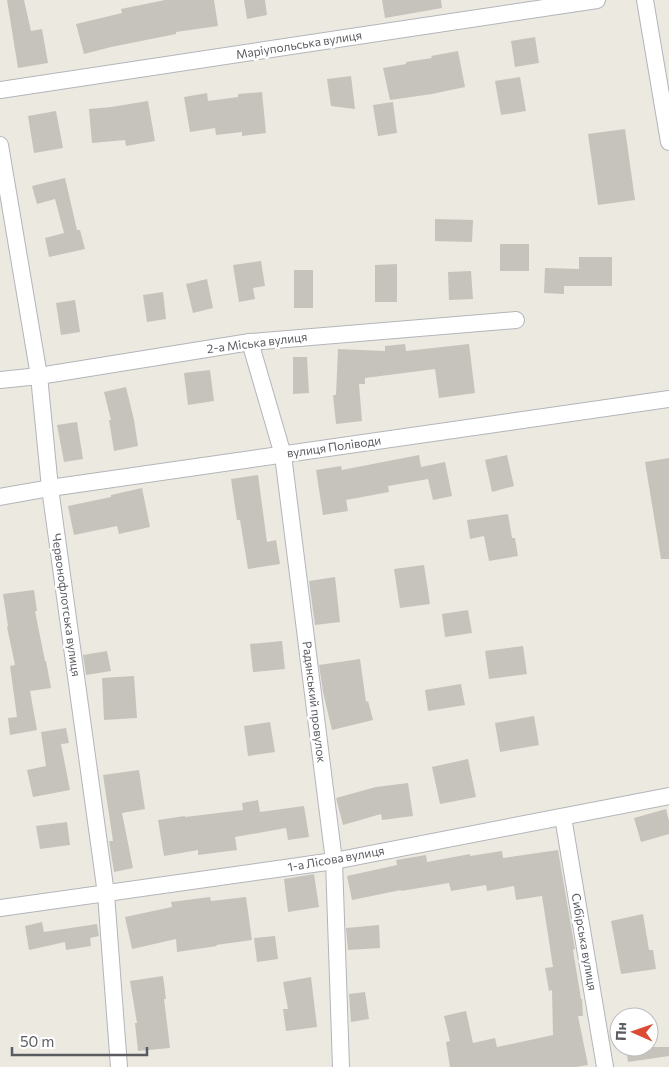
<svg xmlns="http://www.w3.org/2000/svg" width="669" height="1067" viewBox="0 0 669 1067" font-family="Commissioner,sans-serif">
<style>
.building{fill:#c6c3bd}
.lines{fill:none;stroke-linecap:round;stroke-linejoin:round}
.minor-casing{stroke:#b3b5ba;stroke-width:18}
.minor{stroke:#fff;stroke-width:16}
.labels{text-anchor:middle;stroke-width:5;stroke-linejoin:round;paint-order:stroke}
.street-label{font-size:12px;fill:#595b60;stroke:#fff}
</style>
<rect width="100%" height="100%" fill="#ebe9e0"/>
<!-- building -->
<g class="building">
<polygon points="7,0 24,0 31,31 42,29 48,63 18,68"/>
<polygon points="165,0 214,0 218,26 176,32 176,34 111,47 84,54 76,24 122,13 121,9"/>
<polygon points="244,0 265,0 267,15 247,19"/>
<polygon points="382,0 441,0 442,8 385,18"/>
<polygon points="535,37 539,63 515,67 511,41"/>
<polygon points="458,51 465,87 432,94 390,100 383,68 406,64 406,62 432,58 431,56"/>
<polygon points="351,76 355,109 331,106 327,79"/>
<polygon points="520,77 526,111 501,115 495,81"/>
<polygon points="262,92 266,133 242,136 242,132 216,135 215,128 190,132 184,97 207,93 208,101 238,97 238,94"/>
<polygon points="148,101 155,141 126,146 125,140 92,143 89,109 111,107"/>
<polygon points="393,102 397,133 378,136 373,105"/>
<polygon points="56,111 63,148 34,153 28,116"/>
<polygon points="625,129 635,200 598,205 588,134"/>
<polygon points="65,178 77,230 80,230 85,249 49,257 45,238 64,233 55,199 37,204 32,186"/>
<polygon points="435,219 473,220 472,242 435,241"/>
<rect x="500" y="244" width="29" height="27"/>
<polygon points="579,257 612,257 612,286 564,286 564,294 544,293 545,268 579,269"/>
<polygon points="261,261 265,286 253,288 255,299 239,302 233,265"/>
<polygon points="397,264 397,302 375,302 375,265"/>
<rect x="294" y="270" width="19" height="38"/>
<polygon points="471,271 473,299 449,300 448,272"/>
<polygon points="207,279 213,308 193,313 186,284"/>
<polygon points="163,292 166,319 147,322 143,295"/>
<polygon points="75,300 80,332 61,335 56,303"/>
<polygon points="405,344 406,351 469,344 475,393 439,398 435,369 365,378 365,384 359,384 362,421 336,424 333,395 336,395 338,349 385,351 385,346"/>
<polygon points="293,357 307,357 309,393 293,394"/>
<polygon points="210,370 214,401 188,405 184,373"/>
<polygon points="126,387 134,420 138,446 114,451 109,420 111,420 104,392"/>
<polygon points="77,422 83,459 64,462 57,425"/>
<polygon points="419,455 421,467 445,462 452,496 433,500 428,479 388,486 389,492 346,500 348,511 323,515 316,470 341,466 342,470"/>
<polygon points="507,455 514,486 492,492 485,460"/>
<polygon points="669,458 669,559 661,559 645,462"/>
<polygon points="258,475 267,542 276,540 280,564 248,569 240,520 237,520 231,479"/>
<polygon points="142,488 150,527 119,534 117,526 74,535 68,506 111,497 111,495"/>
<polygon points="508,514 512,538 515,538 518,556 489,561 484,536 470,539 467,520"/>
<polygon points="424,565 430,604 400,608 394,569"/>
<polygon points="335,577 340,622 315,625 309,581"/>
<polygon points="34,590 37,611 35,611 45,661 46,661 51,688 30,691 37,730 10,735 8,718 17,717 10,666 15,665 7,627 8,626 3,594"/>
<polygon points="468,610 472,633 445,637 442,614"/>
<polygon points="282,641 285,669 253,672 250,644"/>
<polygon points="523,646 527,674 489,679 485,651"/>
<polygon points="107,651 111,671 86,675 83,655"/>
<polygon points="360,659 366,702 368,701 373,720 332,730 323,692 319,665"/>
<polygon points="134,676 137,718 104,720 102,678"/>
<polygon points="461,684 465,705 428,711 425,690"/>
<polygon points="534,716 539,745 500,752 495,723"/>
<polygon points="270,722 275,752 248,756 244,726"/>
<polygon points="66,728 69,743 61,744 70,790 33,797 27,770 46,766 41,732"/>
<polygon points="468,759 476,797 440,804 432,767"/>
<polygon points="139,770 145,809 122,813 133,868 114,872 109,841 113,841 103,775"/>
<polygon points="408,783 413,816 382,820 381,814 343,825 336,798 376,787"/>
<polygon points="258,800 260,812 304,806 309,837 288,840 286,828 235,837 237,850 198,855 198,850 164,856 158,820 185,816 185,817 243,810 242,803"/>
<polygon points="666,809 669,821 669,834 641,842 634,818"/>
<polygon points="67,822 70,845 40,849 36,826"/>
<polygon points="558,850 575,949 573,950 581,999 582,999 583,1016 578,1016 588,1065 576,1067 450,1067 446,1042 450,1041 444,1016 466,1011 473,1043 495,1038 497,1047 553,1035 552,990 549,991 545,968 553,967 542,896 516,900 514,886 487,891 486,885 451,891 449,883 401,891 401,890 352,900 347,876 397,865 396,860 426,855 427,862 470,854 470,856 502,851 503,858"/>
<polygon points="314,874 319,907 288,912 284,879"/>
<polygon points="210,897 211,901 246,897 252,940 216,945 217,946 177,952 176,939 132,949 125,917 172,907 171,902"/>
<polygon points="643,914 649,950 653,950 656,969 621,974 611,921"/>
<polygon points="42,922 44,932 97,924 99,936 90,938 91,946 66,950 65,942 29,950 25,926"/>
<polygon points="379,925 380,948 348,950 346,928"/>
<polygon points="275,936 278,959 257,962 254,938"/>
<polygon points="163,976 166,999 164,999 170,1048 138,1051 135,1023 137,1023 130,981"/>
<polygon points="311,977 317,1027 286,1031 283,1009 288,1009 283,982"/>
<polygon points="365,992 369,1019 351,1022 349,994"/>
<polygon points="626,1047 669,1047 669,1056 628,1062"/>
</g>
<g class="lines">
<!-- minor casing -->
<g class="minor-casing">
<g id="minor">
<polyline points="645,0 669,142"/>
<polyline points="0,90 597,0"/>
<polyline points="0,145 39,376 50,488 106,894 119,1067"/>
<polyline points="250,342 283,455 334,861 341,1067"/>
<polyline points="0,380 39,376 250,342 516,320"/>
<polyline points="0,497 50,488 669,399"/>
<polyline points="563,817 605,1067"/>
<polyline points="0,908 334,861 669,796"/>
</g>
</g>
<!-- minor -->
<use href="#minor" class="minor"/>
</g>
<g class="labels">
<!-- street labels -->
<g class="street-label">
<text transform="translate(299 45) rotate(-9)" y="4">Маріупольська вулиця</text>
<text transform="translate(257 343) rotate(-7)" y="4">2-а Міська вулиця</text>
<text transform="translate(334 447) rotate(-8)" y="4">вулиця Поліводи</text>
<text transform="translate(66 605) rotate(82)" y="4">Червонофлотська вулиця</text>
<text transform="translate(314 702) rotate(83)" y="4">Радянський провулок</text>
<text transform="translate(336 859) rotate(-10)" y="4">1-а Лісова вулиця</text>
<text transform="translate(584 942) rotate(80)" y="4">Сибірська вулиця</text>
</g>
</g>
<!-- north arrow -->
<g transform="translate(634 1032) rotate(272)"><circle r="24" fill="#ffffff" stroke="#bdbdbf"/>
<path d="M0-4L9 19L0 12L-9 19Z" fill="#dc4c34"/>
<text y="-8" font-size="14" font-weight="bold" text-anchor="middle" fill="#595b60">Пн</text>
</g>
<!-- scale -->
<path d="M12 1047v8h135v-8" fill="none" stroke="#595b60" stroke-width="2.5"/>
<text x="20" y="1047" font-size="15" fill="#595b60" stroke="#ffffff" stroke-width="4" paint-order="stroke">50 m</text>
</svg>
